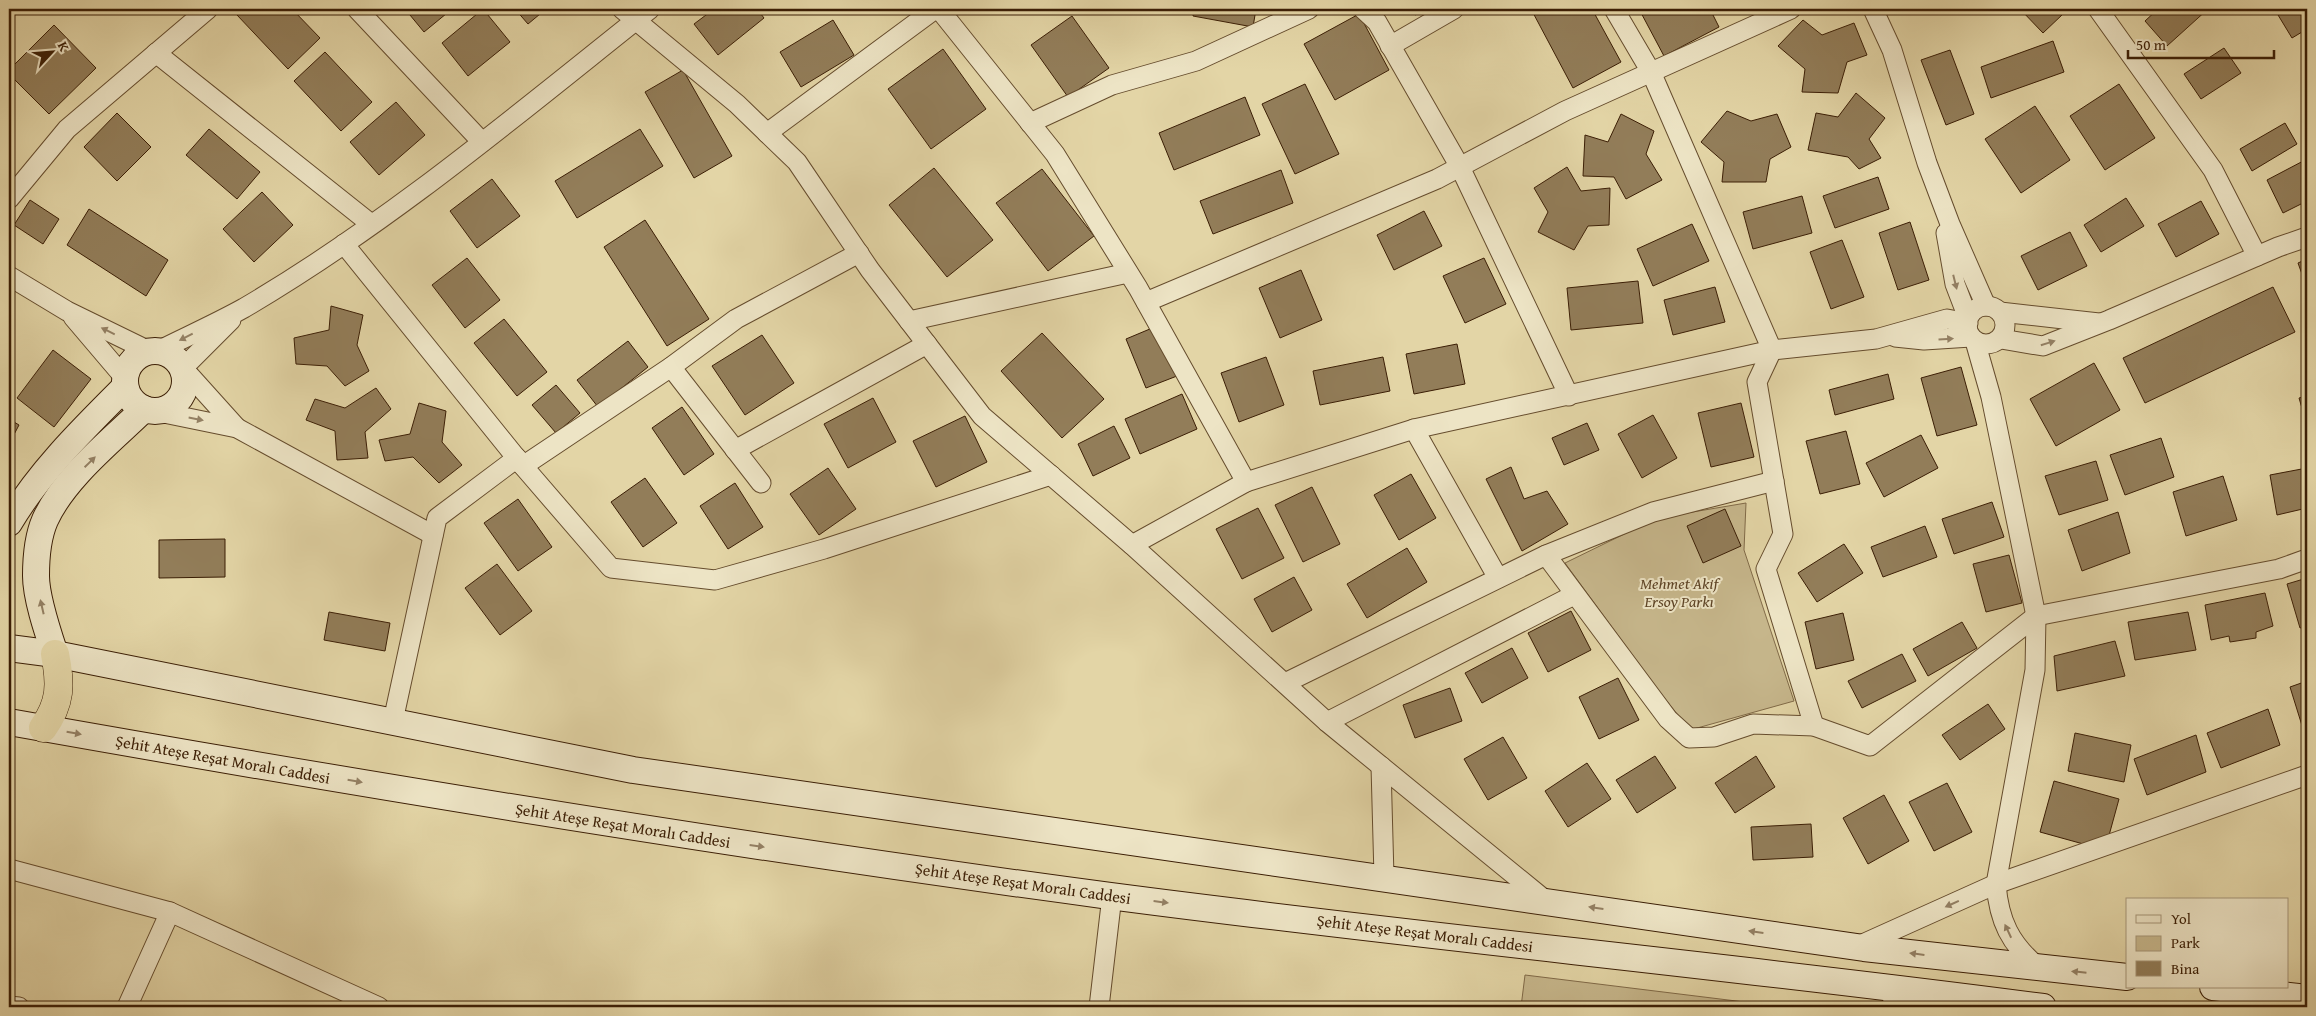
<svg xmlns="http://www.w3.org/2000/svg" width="2316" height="1016" viewBox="0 0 2316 1016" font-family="'Gentium Book Plus',serif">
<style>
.green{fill:#c6b68b;stroke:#806a48}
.building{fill:#927d59;stroke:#3b1e05}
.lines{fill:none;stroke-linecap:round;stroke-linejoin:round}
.street-casing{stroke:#654c2d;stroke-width:21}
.secondary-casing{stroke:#3b1e05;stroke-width:28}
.highway-casing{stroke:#3b1e05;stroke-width:29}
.street{stroke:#ede4c5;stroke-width:19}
.secondary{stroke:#ede4c5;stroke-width:26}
.highway{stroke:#e3d5a6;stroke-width:28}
.oneway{fill:#948165}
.labels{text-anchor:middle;stroke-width:4;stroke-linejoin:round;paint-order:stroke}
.park-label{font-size:16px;font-style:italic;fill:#5e4426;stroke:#ede4c5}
.street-label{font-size:16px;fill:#3b1e05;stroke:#ede4c5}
</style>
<rect width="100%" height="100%" fill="#e3d5a6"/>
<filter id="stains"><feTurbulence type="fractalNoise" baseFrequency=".004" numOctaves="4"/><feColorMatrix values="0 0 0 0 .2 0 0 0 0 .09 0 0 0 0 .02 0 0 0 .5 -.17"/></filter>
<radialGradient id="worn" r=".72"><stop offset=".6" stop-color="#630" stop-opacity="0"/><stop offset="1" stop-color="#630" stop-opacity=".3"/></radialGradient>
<!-- green -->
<g class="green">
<polygon points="1746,503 1744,550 1794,701 1690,730 1658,690 1565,563 1657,518"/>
<polygon points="1525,975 1785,1007 1521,1007"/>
</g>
<!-- building -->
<g class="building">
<polygon points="243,9 292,9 320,38 288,69 237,15"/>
<polygon points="405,9 452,9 424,32"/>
<polygon points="483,9 510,42 468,76 442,43"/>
<polygon points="515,9 546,9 528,24"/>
<polygon points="714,9 757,9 764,18 718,55 694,24"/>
<polygon points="1194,9 1256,9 1253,27 1193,16"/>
<polygon points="1412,9 1426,9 1415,15"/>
<polygon points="1531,9 1592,9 1621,62 1573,88"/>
<polygon points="1639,9 1710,9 1719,27 1664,56"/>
<polygon points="2020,9 2058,9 2063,14 2043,33"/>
<polygon points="2158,9 2208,9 2167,46 2145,21"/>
<polygon points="2307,9 2307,29 2292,38 2275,10"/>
<polygon points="1359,14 1389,70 1335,100 1304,44"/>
<polygon points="1072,16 1109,68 1068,97 1031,45"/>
<polygon points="833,20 854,55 801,87 780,52"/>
<polygon points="1803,20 1822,35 1854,23 1867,55 1847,62 1838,93 1802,92 1805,69 1778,46"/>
<polygon points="54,25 96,68 49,114 9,74 9,70"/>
<polygon points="2053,41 2064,72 1991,98 1981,67"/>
<polygon points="2224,48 2241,73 2201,99 2184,74"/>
<polygon points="943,49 986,109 931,149 888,89"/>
<polygon points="1950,50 1974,114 1946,125 1921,60"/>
<polygon points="325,52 372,102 341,131 294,81"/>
<polygon points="683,70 732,156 694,178 645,92"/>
<polygon points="1305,84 1339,154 1295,174 1262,104"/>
<polygon points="2119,84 2155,138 2105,170 2070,116"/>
<polygon points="1856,93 1885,118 1869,139 1881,158 1859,169 1848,157 1808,150 1816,113 1838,117"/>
<polygon points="1245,97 1260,135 1174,170 1159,133"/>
<polygon points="396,102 425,135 379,175 350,142"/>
<polygon points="2035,106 2070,160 2021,193 1985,139"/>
<polygon points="1727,111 1751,121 1777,114 1791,147 1770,159 1766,182 1722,182 1724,162 1701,142"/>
<polygon points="117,113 151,147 117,181 84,147"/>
<polygon points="1621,114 1654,131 1646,154 1662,180 1626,199 1614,177 1583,176 1585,135 1608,142"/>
<polygon points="2285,123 2297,144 2252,171 2240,149"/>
<polygon points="209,129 260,172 237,199 186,155"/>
<polygon points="640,129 663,166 577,218 555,181"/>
<polygon points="2307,159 2307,201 2283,213 2267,180"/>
<polygon points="1567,167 1581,191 1610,188 1609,225 1588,226 1574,250 1538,232 1548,212 1534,188"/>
<polygon points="934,168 993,240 947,277 889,205"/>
<polygon points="1042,169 1094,236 1048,271 996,203"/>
<polygon points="1281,170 1293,203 1213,234 1200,201"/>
<polygon points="1878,177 1889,209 1835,228 1823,196"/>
<polygon points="492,179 520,216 477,248 450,211"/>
<polygon points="262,192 293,225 254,262 223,229"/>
<polygon points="1802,196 1812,233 1753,249 1743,212"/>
<polygon points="2126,198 2144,226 2101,252 2084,225"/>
<polygon points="30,200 59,219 43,244 14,225"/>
<polygon points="2201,201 2219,234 2176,257 2158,224"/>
<polygon points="89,209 168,260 146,296 67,245"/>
<polygon points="1424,211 1442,246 1394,270 1377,235"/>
<polygon points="645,220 709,319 667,346 604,247"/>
<polygon points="1910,222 1929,280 1898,290 1879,233"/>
<polygon points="1692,224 1709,261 1653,286 1637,249"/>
<polygon points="2070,232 2087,266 2038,290 2021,256"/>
<polygon points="1842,240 1864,297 1831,309 1810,252"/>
<polygon points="467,258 500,300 465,328 432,285"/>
<polygon points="1484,258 1506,304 1465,323 1443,276"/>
<polygon points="2307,259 2307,288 2298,263"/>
<polygon points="1301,270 1322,320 1280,338 1259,288"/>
<polygon points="1638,281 1643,323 1571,330 1567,288"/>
<polygon points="1715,287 1725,322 1673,335 1664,300"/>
<polygon points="2273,287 2295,332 2145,403 2123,358"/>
<polygon points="331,306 363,315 357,345 369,371 345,386 327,366 296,364 294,338 329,330"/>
<polygon points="504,319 547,372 517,396 474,343"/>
<polygon points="1157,326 1177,376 1146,388 1126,339"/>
<polygon points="1042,333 1104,399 1062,438 1001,371"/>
<polygon points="762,335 794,383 745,415 712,366"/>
<polygon points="628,341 648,367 598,407 577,380"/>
<polygon points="1457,344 1465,384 1414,394 1406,354"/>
<polygon points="53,350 91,379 54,427 17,398"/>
<polygon points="1266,357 1284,405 1239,422 1221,373"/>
<polygon points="1383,357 1390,391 1320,405 1313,371"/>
<polygon points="2094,363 2120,410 2056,446 2030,399"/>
<polygon points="1961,367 1977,425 1937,436 1921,378"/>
<polygon points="1888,374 1894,399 1835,415 1829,390"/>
<polygon points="556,385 580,413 556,433 532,405"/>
<polygon points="376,388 391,409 365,432 368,458 337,460 335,431 306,420 315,399 345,408"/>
<polygon points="1182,394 1197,429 1140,454 1125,419"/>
<polygon points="2307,396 2307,425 2299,398"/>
<polygon points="873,398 896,442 848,468 824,424"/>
<polygon points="419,403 446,411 442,442 462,465 439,483 413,457 385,461 379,440 410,434"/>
<polygon points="1741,403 1754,457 1711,467 1698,413"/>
<polygon points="682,407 714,454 684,475 652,428"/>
<polygon points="1653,415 1677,458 1642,478 1618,434"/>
<polygon points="965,416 987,462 936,487 913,441"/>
<polygon points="9,419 19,425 9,444"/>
<polygon points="1587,423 1599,450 1564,465 1552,438"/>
<polygon points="1114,426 1130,458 1093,476 1078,444"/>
<polygon points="1846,431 1860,484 1820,494 1806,441"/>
<polygon points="1921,435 1938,468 1884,497 1866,463"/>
<polygon points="2161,438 2174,477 2125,495 2110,455"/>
<polygon points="2096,461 2108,500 2059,515 2045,476"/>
<polygon points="1511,467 1524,499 1547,491 1568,524 1522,551 1486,479"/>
<polygon points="828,468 856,509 819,535 790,494"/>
<polygon points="2307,468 2307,508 2277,515 2270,475"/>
<polygon points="1411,474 1436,518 1399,540 1374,495"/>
<polygon points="2223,476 2237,520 2186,536 2173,492"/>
<polygon points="645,478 677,523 643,547 611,502"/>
<polygon points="735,483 763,527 728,549 700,506"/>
<polygon points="1312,487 1340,544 1303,562 1275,505"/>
<polygon points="518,499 552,547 518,571 484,523"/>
<polygon points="1992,502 2004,537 1954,554 1942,519"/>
<polygon points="1258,508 1284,558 1242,579 1216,529"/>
<polygon points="1725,509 1741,546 1703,563 1687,526"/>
<polygon points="2118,512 2130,553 2082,571 2068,530"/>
<polygon points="1925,526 1937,557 1883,577 1871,547"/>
<polygon points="225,539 225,577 159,578 159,540"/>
<polygon points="1844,544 1863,573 1817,602 1798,573"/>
<polygon points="1407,548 1427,582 1367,618 1347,584"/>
<polygon points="2009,555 2022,603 1986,612 1973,564"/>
<polygon points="497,564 532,611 500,635 465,588"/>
<polygon points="1294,577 1312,610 1272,632 1254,599"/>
<polygon points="2307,578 2307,626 2300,628 2287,584"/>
<polygon points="2265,593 2273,626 2256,632 2256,638 2230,642 2229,636 2211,640 2205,605"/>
<polygon points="1571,611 1591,650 1548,672 1528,633"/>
<polygon points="329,612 390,623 385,651 324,640"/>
<polygon points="2188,612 2196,650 2135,660 2128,622"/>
<polygon points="1843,613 1854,660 1816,669 1805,622"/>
<polygon points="1962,622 1977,648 1928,676 1913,649"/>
<polygon points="2115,641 2125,676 2057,691 2054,656"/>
<polygon points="1512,648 1528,678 1482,703 1465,673"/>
<polygon points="1902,654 1916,681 1862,708 1848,681"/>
<polygon points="1618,678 1639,720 1599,739 1579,697"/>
<polygon points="2307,681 2307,731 2304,732 2290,687"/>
<polygon points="1450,688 1462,721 1415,738 1403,705"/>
<polygon points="1988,704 2005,729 1960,760 1942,735"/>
<polygon points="2268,709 2280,745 2221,768 2207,733"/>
<polygon points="2075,733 2131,745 2124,782 2068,771"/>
<polygon points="2196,735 2206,772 2147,795 2134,759"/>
<polygon points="1503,737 1527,778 1488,800 1464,759"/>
<polygon points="1655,756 1676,788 1637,813 1616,780"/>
<polygon points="1756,756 1775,787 1735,813 1715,783"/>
<polygon points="1587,763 1611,799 1568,827 1545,791"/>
<polygon points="2054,781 2119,799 2105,850 2040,832"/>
<polygon points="1947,783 1972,832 1934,851 1909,802"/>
<polygon points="1884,795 1909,841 1868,864 1843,818"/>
<polygon points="1811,824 1813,857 1753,860 1751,827"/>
<polygon points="2302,882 2307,882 2307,909"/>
</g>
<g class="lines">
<!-- street casing -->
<g class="street-casing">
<g id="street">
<polyline points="357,9 482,142"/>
<polyline points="622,9 737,104 797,162 870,270 982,416 1132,545 1327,722 1545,900"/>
<polyline points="939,9 1055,154 1138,288 1246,482"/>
<polyline points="1363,9 1377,22 1460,167 1569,396"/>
<polyline points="1614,9 1651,72 1772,350 1757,382 1783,534 1766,569 1814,726"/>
<polyline points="1873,9 1892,50 1927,163 1950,224 1986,306"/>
<polyline points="2098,9 2213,170 2257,256"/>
<polyline points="1390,46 1454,9"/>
<polyline points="156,53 371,224"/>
<polyline points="1030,123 1112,85 1196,61 1309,9"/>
<polyline points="767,133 935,9"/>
<polyline points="9,199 67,129 208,9"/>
<polyline points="1946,233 1955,284 1968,318"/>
<polyline points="344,244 523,466 611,568 715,580 824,549 1051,475"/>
<polyline points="9,276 67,311 149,351"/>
<polyline points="1146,302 1437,179 1565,111 1791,9"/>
<circle cx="1986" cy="325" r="19"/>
<polyline points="2000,312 2099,323"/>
<polyline points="73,317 124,377"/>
<polyline points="231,320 183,368 237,428"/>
<polyline points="909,321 1128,273"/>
<polyline points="1895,337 1924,340 1971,337"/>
<polyline points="2001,339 2043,346 2109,320 2278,247 2307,237"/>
<path d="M 1975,341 L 1991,397 L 2036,616 L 2035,670 L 1996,884 C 1999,921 2010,944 2039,968"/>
<path d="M 160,350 C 188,336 217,323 244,308 C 389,223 519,113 650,9"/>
<polyline points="671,367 761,483"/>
<polyline points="154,411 237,428 433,535"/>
<polyline points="1414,429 1498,578"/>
<polyline points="735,450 927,344"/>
<polyline points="523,466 671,367 736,319 859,253"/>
<polyline points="1132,545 1246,482 1414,429 1772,350 1876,339 1947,319 1968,323"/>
<polyline points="1546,555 1668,719 1689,738 1714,737 1753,724 1814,726 1870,746 2036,616 2279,569 2307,559"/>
<polyline points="1285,683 1546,555 1653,512 1774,481"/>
<polyline points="393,721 437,518 517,458"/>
<polyline points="1327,722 1574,595"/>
<polyline points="1381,766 1384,877"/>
<polyline points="9,869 170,912 379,1007"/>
<polyline points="1856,947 1996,884 2307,775"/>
<polyline points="9,1006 19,1007"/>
<polyline points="127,1007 170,912"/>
<polyline points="1099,1007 1112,896"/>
<polyline points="1891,1007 1898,988"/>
</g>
</g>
<!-- secondary casing -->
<g class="secondary-casing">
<g id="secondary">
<circle cx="155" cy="381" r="30"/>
<path d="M 9,523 C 39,472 83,429 125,387"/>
<polyline points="9,648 55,654 633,770 1864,948 2127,977"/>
<path d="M 55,654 C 48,633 36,598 36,576 C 36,558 38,536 45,520 C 64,478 111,441 144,409"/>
<path d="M 9,722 C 375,787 742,847 1110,896 C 1421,937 1733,966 2043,1007"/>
<polyline points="2213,987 2307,998"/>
</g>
</g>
<!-- highway casing -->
<g class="highway-casing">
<path id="highway" d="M 43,728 C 61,703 61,684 55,654"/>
</g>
<!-- street -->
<use href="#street" class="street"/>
<!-- secondary -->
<use href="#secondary" class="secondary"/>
<!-- highway -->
<use href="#highway" class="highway"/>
</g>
<!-- one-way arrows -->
<defs><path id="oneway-solid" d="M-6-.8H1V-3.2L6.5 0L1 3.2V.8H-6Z" transform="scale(1.25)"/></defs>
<g class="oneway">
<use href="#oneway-solid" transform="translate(1955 282) rotate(76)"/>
<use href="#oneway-solid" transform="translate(108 331) rotate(-154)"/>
<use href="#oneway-solid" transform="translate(186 337) rotate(153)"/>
<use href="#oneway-solid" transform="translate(1946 339) rotate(-4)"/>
<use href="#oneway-solid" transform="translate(2048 343) rotate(-17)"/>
<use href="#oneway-solid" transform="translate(196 419) rotate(11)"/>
<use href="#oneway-solid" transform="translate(90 462) rotate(-44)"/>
<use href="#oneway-solid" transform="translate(42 607) rotate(-103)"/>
<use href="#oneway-solid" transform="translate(74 733) rotate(10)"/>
<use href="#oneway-solid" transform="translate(355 781) rotate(10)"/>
<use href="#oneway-solid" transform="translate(757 846) rotate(8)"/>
<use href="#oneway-solid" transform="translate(1161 902) rotate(7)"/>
<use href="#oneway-solid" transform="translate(1952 904) rotate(156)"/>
<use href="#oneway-solid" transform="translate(1596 908) rotate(-172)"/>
<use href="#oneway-solid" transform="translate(2008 931) rotate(-115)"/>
<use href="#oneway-solid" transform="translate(1756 932) rotate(-172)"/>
<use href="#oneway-solid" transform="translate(1917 954) rotate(-173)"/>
<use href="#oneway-solid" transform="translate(2079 972) rotate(-174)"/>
</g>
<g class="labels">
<!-- park labels -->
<g class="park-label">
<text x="1679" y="589">Mehmet Akif<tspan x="1679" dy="18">Ersoy Parkı</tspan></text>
</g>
<!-- street labels -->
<g class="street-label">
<text transform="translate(223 759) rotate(10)" y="6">Şehit Ateşe Reşat Moralı Caddesi</text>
<text transform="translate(623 825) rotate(9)" y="6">Şehit Ateşe Reşat Moralı Caddesi</text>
<text transform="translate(1023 883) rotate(8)" y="6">Şehit Ateşe Reşat Moralı Caddesi</text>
<text transform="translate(1425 933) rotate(7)" y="6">Şehit Ateşe Reşat Moralı Caddesi</text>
</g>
</g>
<!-- margin -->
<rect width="2316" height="1016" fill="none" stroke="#e3d5a6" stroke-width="30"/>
<rect x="10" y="10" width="2296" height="996" fill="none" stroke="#3b1e05" stroke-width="2.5"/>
<rect x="15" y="15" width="2286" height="986" fill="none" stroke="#3b1e05"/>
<!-- legend -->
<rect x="2126" y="898" width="162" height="90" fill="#ede4c5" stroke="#a69578"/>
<rect x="2136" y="915" width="25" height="8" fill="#ede4c5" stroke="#a69578"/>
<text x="2171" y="924" font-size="15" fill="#3b1e05">Yol</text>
<rect x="2136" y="936" width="25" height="15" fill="#c6b68b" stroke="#a69578"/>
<text x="2171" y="948" font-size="15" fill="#3b1e05">Park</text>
<rect x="2136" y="961" width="25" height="15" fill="#927d59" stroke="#a69578"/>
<text x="2171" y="974" font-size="15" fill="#3b1e05">Bina</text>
<!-- north arrow -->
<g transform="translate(52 52) rotate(64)" stroke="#ede4c5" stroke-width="4" paint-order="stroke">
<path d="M0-4L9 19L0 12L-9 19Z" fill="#3b1e05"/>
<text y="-8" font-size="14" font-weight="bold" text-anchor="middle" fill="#3b1e05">K</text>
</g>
<!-- scale -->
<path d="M2128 50v8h146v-8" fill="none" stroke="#3b1e05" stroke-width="2.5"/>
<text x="2136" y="50" font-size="15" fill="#3b1e05" stroke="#ede4c5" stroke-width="4" paint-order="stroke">50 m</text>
<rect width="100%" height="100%" filter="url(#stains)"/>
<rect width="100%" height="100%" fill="url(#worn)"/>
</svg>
